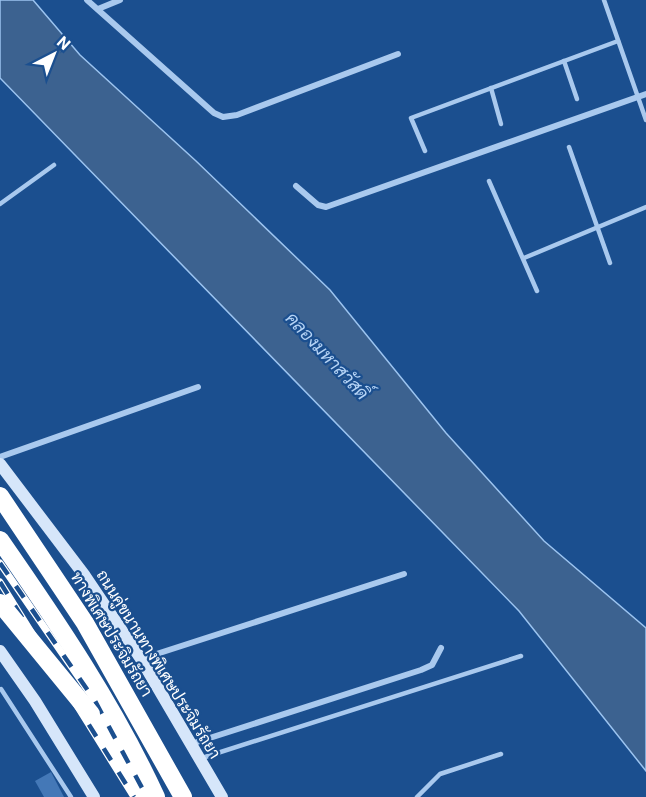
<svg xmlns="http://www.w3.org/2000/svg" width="646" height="797" viewBox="0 0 646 797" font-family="Roboto,Sarabun,sans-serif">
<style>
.water{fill:#3c6290;stroke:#9cc4f0;stroke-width:1.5}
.building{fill:#4478b7}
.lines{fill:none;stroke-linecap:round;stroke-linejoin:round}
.lane{stroke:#a9c9ee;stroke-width:4.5}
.street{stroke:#a9c9ee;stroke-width:6}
.secondary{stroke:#d6e6fa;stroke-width:12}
.highway{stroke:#fff;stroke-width:18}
.rail-casing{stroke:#fff;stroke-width:7}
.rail{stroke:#1b4f8f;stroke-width:4.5;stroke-dasharray:14;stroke-linecap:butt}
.highway-bridge{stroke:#fff;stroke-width:18}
.labels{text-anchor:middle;stroke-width:4.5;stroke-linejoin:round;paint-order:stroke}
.street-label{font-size:16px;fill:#fff;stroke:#1b4f8f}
.water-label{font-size:18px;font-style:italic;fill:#b5d3f5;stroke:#1b4f8f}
</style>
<rect width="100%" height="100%" fill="#1b4f8f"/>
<!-- water -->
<polygon class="water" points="0,0 33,0 80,55 196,161 330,290 446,433 544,541 646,628 646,771 519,611 0,78"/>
<!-- building -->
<polygon class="building" points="51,772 64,797 44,797 35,781"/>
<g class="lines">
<!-- lane -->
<g class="lane">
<polyline points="604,0 646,120"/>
<polyline points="564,61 577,99"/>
<polyline points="491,88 501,124"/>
<polyline points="569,147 610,263"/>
<polyline points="425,151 411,118 618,41"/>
<polyline points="489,181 537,291"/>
<polyline points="0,204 54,165"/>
<polyline points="524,258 646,207"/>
<polyline points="1,689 71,797"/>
<polyline points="202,758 521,656"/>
<polyline points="417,797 440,774 501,754"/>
</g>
<!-- street -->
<g class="street">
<polyline points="87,0 214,113 223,117 237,115 398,54"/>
<polyline points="98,9 120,0"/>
<polyline points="296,186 318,205 326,207 646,94"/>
<polyline points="0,457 198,387"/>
<polyline points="141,659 404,574"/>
<polyline points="191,744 421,670 432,665 441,648"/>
</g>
<!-- secondary -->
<g class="secondary">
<polyline points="0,464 85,576 141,659 222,797"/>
<polyline points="0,651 35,701 94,797"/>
</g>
<!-- highway -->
<g class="highway">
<polyline points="0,496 85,623 183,797"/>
<path d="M 0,540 C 57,622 114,706 156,797"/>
<polyline points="91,714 145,795"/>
</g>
<!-- rail casing -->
<g class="rail-casing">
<g id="rail">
<polyline points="0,563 95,701 147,797"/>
<polyline points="0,582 134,797"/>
</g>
</g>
<!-- rail -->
<use href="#rail" class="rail"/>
<!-- highway-bridge -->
<polyline class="highway-bridge" points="0,603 91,714"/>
</g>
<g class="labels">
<!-- street labels -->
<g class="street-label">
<text transform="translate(112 634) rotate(59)" y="6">ทางพิเศษประจิมรัถยา</text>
<text transform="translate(159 664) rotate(58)" y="6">ถนนคู่ขนานทางพิเศษประจิมรัถยา</text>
</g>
<!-- water labels -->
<g class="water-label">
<text transform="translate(327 356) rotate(47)" y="6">คลองมหาสวัสดิ์</text>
</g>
</g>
<!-- north arrow -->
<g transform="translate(54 54) rotate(42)" stroke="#1b4f8f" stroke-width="4.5" paint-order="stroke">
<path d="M0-4.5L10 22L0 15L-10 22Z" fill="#ffffff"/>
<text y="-9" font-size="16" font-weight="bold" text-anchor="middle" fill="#ffffff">N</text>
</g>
</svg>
